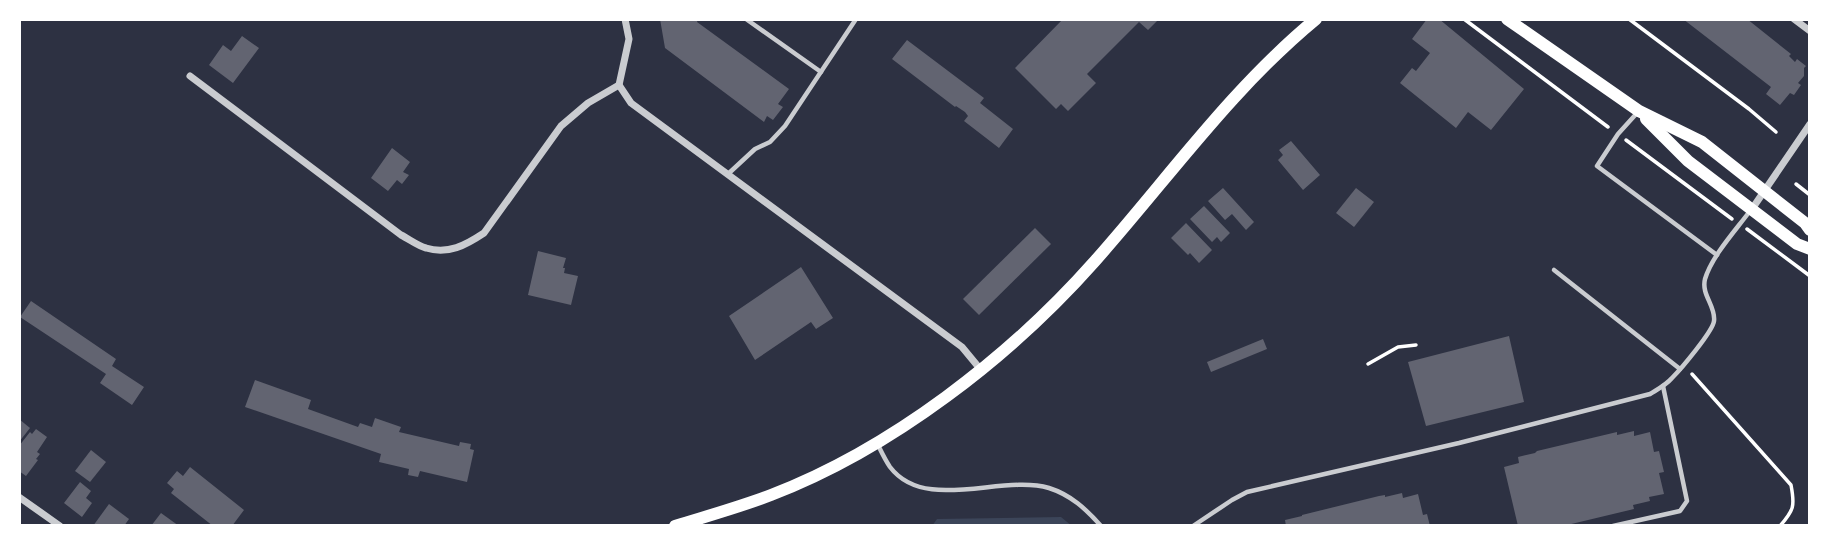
<svg xmlns="http://www.w3.org/2000/svg" width="1829" height="545" viewBox="0 0 1829 545" font-family="Cabin,sans-serif">
<style>
.green{fill:#3c4559}
.building{fill:#626471}
.lines{fill:none;stroke-linecap:round;stroke-linejoin:round}
.path{stroke:#fff;stroke-width:3.5}
.service{stroke:#caccd0;stroke-width:4.5}
.minor{stroke:#caccd0;stroke-width:7}
.secondary{stroke:#fff;stroke-width:12}
</style>
<rect width="100%" height="100%" fill="#2d3142"/>
<!-- green -->
<polygon class="green" points="1061,517 1072,526 932,526 937,519"/>
<!-- building -->
<g class="building">
<polygon points="660,19 698,19 697,22 789,89 778,104 783,107 773,120 767,116 764,122 665,48"/>
<polygon points="1063,19 1159,19 1148,30 1139,22 1087,74 1096,83 1068,111 1061,104 1056,109 1015,68"/>
<polygon points="1427,19 1439,19 1524,89 1491,130 1468,112 1456,128 1400,83 1412,68 1416,71 1430,53 1412,39"/>
<polygon points="1683,19 1747,19 1791,54 1789,56 1795,62 1797,59 1806,66 1804,68 1804,76 1798,83 1801,85 1794,95 1790,93 1780,105 1766,94 1771,87"/>
<polygon points="242,36 259,48 233,83 209,65 223,45 231,51"/>
<polygon points="907,40 984,98 980,103 1013,129 999,148 964,121 968,116 965,112 956,106 955,107 892,59"/>
<polygon points="1291,141 1320,175 1303,190 1278,160 1283,155 1279,150"/>
<polygon points="392,148 410,162 403,172 409,175 402,184 397,180 388,191 371,178"/>
<polygon points="1223,188 1254,222 1246,230 1232,214 1225,220 1208,201"/>
<polygon points="1356,188 1374,202 1354,227 1336,213"/>
<polygon points="1204,206 1230,233 1221,242 1217,237 1212,242 1190,219"/>
<polygon points="1186,223 1212,250 1199,263 1190,253 1188,255 1171,238"/>
<polygon points="1035,228 1051,244 979,315 963,299"/>
<polygon points="538,251 566,258 563,268 565,268 564,273 578,276 571,305 528,295"/>
<polygon points="801,267 833,318 816,329 811,322 755,360 729,316"/>
<polygon points="31,301 116,359 112,366 144,387 132,405 100,383 106,374 20,317"/>
<polygon points="1509,336 1524,402 1426,426 1408,362"/>
<polygon points="1263,339 1267,349 1211,372 1207,362"/>
<polygon points="255,380 311,400 308,409 358,427 360,423 372,427 375,418 401,427 399,432 459,446 460,442 471,444 470,449 474,450 467,482 420,471 418,477 408,475 409,469 379,462 381,454 245,407"/>
<polygon points="19,419 30,428 19,442"/>
<polygon points="36,429 47,437 37,452 40,454 36,459 38,460 26,476 19,471 19,446 30,432 32,434"/>
<polygon points="1634,431 1634,436 1650,432 1654,452 1659,451 1664,472 1659,473 1664,494 1649,497 1650,501 1633,505 1634,509 1563,526 1533,526 1532,524 1518,526 1504,467 1519,463 1518,457 1535,453 1537,451 1617,432 1617,435"/>
<polygon points="91,450 106,462 90,482 75,471"/>
<polygon points="190,467 244,510 232,526 213,526 171,493 174,489 167,483 177,471 183,476"/>
<polygon points="80,482 91,491 86,498 92,503 82,517 64,503"/>
<polygon points="1402,493 1403,498 1418,494 1423,515 1427,514 1430,526 1286,526 1285,520 1302,516 1302,515 1379,496 1385,495 1385,497"/>
<polygon points="109,504 129,519 124,526 93,526"/>
<polygon points="161,513 179,526 151,526"/>
</g>
<g class="lines">
<!-- path -->
<g class="path">
<polyline points="1464,19 1608,127"/>
<polyline points="1629,19 1749,109 1776,132"/>
<polyline points="1626,140 1732,219"/>
<polyline points="1796,184 1810,195"/>
<polyline points="1747,229 1810,276"/>
<polyline points="1368,364 1398,347 1416,345"/>
<path d="M 1692,374 L 1791,485 C 1795,506 1794,510 1780,526"/>
</g>
<!-- service -->
<g class="service">
<polyline points="746,19 821,72"/>
<polyline points="1637,113 1618,134 1597,166 1717,255"/>
<polyline points="728,174 755,149 770,142 785,126 856,19"/>
<polyline points="1554,270 1680,369"/>
<path d="M 877,443 C 881,451 885,460 890,467 C 925,513 1001,474 1049,488 C 1071,495 1086,509 1101,526"/>
<path d="M 1193,526 L 1232,500 L 1247,492 L 1459,443 L 1650,394 C 1658,389 1666,385 1672,378 C 1681,369 1713,331 1714,321 C 1716,306 1701,295 1705,279 C 1712,256 1735,231 1750,211"/>
<polyline points="1613,526 1680,511 1687,501 1663,386"/>
</g>
<!-- minor -->
<g class="minor">
<polyline points="1794,19 1810,31"/>
<path d="M 190,76 L 401,235 C 409,239 418,246 426,248 C 448,255 466,245 484,233 L 561,126 L 588,103 L 619,85 L 631,103 L 962,347 L 981,370"/>
<polyline points="619,85 629,39 625,19"/>
<polyline points="1752,209 1810,124"/>
<polyline points="19,497 60,526"/>
</g>
<!-- secondary -->
<g class="secondary">
<polyline points="1507,19 1639,111 1702,142 1805,223 1810,230"/>
<polyline points="1646,119 1688,161 1797,244 1810,249"/>
<path d="M 675,526 C 707,516 740,507 771,495 C 891,449 1010,357 1095,261 C 1167,180 1231,89 1316,19"/>
</g>
</g>
<!-- border -->
<rect width="1829" height="545" fill="none" stroke="#ffffff" stroke-width="42"/>
</svg>
